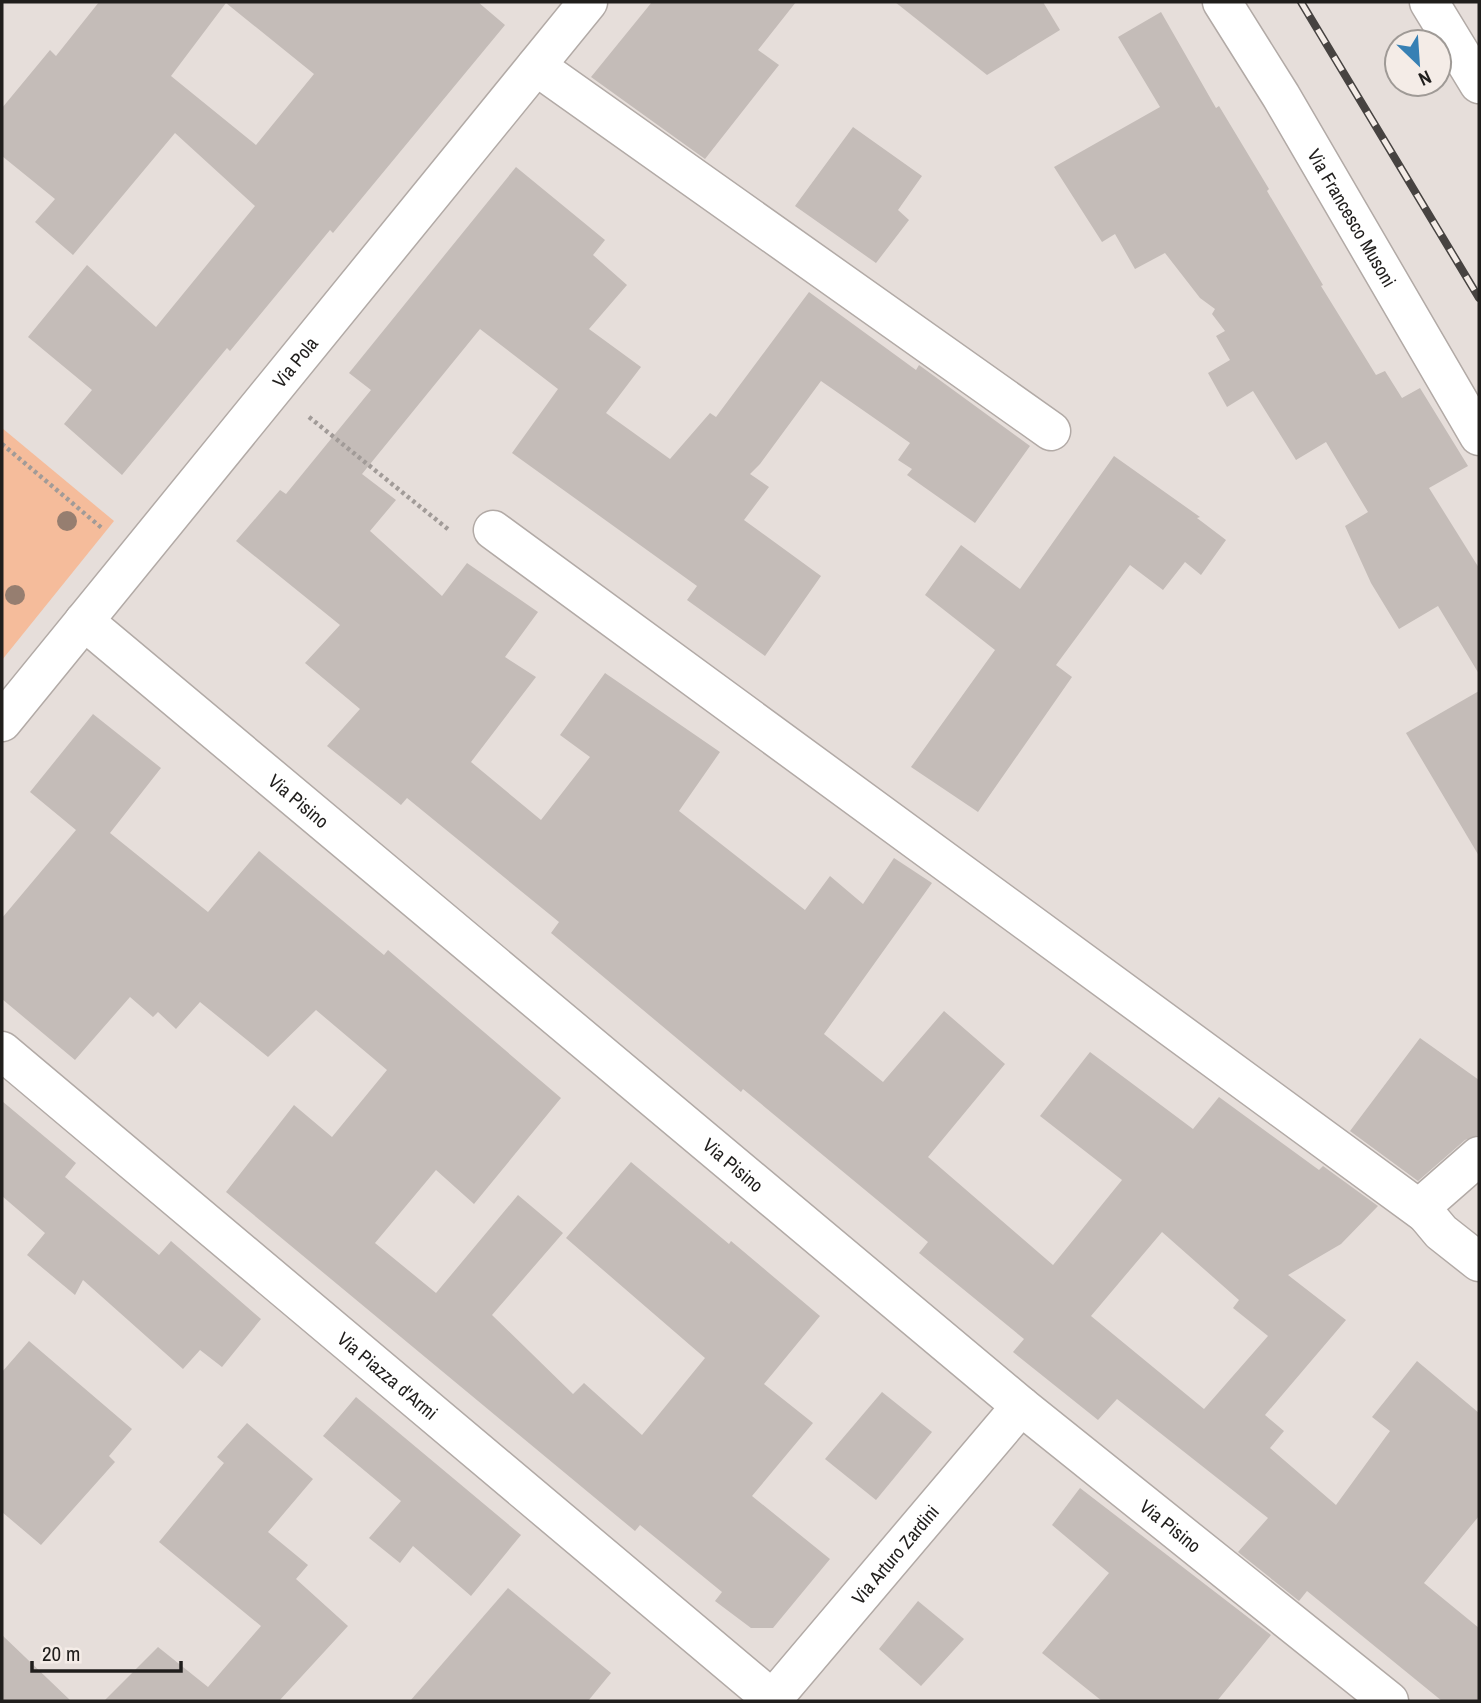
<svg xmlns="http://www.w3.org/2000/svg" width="1481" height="1703" viewBox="0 0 1481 1703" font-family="'Archivo Narrow',sans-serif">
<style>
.green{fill:#f5bc9b}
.building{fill:#c4bcb8;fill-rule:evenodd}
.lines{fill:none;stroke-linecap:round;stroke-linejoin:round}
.minor-casing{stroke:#b2aaa6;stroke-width:41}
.path{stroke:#a19b98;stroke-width:4.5;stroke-dasharray:3.5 3.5;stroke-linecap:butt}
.minor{stroke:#fff;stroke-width:38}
.rail-casing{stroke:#474341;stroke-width:8}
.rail{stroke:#f4ece7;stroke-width:5;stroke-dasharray:16;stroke-linecap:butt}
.tree{fill:#967e70}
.labels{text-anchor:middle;stroke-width:5;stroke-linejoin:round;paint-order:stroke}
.street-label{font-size:19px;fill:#201e1c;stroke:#f4ece7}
</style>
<rect width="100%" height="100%" fill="#e6deda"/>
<!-- green -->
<polygon class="green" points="2,428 114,521 2,660"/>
<!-- building -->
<g class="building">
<path d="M 99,2 L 478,2 L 505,25 L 333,233 L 330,230 L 230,351 L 227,348 L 122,475 L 64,424 L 92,390 L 28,337 L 87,265 L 156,327 L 255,206 L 175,133 L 73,255 L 35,222 L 55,199 L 2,156 L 2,108 L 50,50 L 56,56 ZM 226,3 L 314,74 L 256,145 L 171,76 Z"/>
<polygon points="652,2 796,2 758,50 779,65 705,159 591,77"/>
<polygon points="895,2 1043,2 1060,30 987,75"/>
<polygon points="1161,12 1216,108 1219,106 1269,189 1267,191 1323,285 1321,286 1376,375 1385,371 1402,398 1420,388 1468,466 1429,488 1479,568 1479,674 1438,606 1399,629 1371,583 1345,526 1368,512 1326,442 1296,460 1253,391 1227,407 1208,373 1230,360 1216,336 1225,331 1212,314 1215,309 1200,298 1165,253 1135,269 1115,234 1102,242 1054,167 1160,107 1118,37"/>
<polygon points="853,127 922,176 898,210 909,220 876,263 795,206"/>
<path d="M 516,167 L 605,240 L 593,255 L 627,285 L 589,329 L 641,367 L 606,413 L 670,459 L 710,413 L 716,417 L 809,292 L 916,370 L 919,365 L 1030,446 L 975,523 L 907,475 L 912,469 L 898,460 L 910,443 L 821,381 L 760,464 L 750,474 L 769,487 L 744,520 L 821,576 L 765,656 L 687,600 L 697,586 L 512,453 L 558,389 L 480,329 L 362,474 L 396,500 L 370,531 L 442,596 L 467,563 L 538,612 L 505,657 L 536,677 L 471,762 L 541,820 L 590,757 L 560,735 L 605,673 L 720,752 L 679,811 L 805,910 L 830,876 L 863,904 L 894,858 L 932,883 L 824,1034 L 883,1082 L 944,1011 L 1005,1064 L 928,1157 L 1053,1265 L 1122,1180 L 1040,1116 L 1090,1052 L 1193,1129 L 1219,1097 L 1319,1170 L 1323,1166 L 1378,1206 L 1341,1244 L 1288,1275 L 1346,1320 L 1265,1415 L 1284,1431 L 1270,1448 L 1336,1505 L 1390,1431 L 1372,1417 L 1417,1361 L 1479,1413 L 1479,1516 L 1424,1583 L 1479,1628 L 1479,1701 L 1442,1701 L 1307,1591 L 1299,1601 L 1238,1552 L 1268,1518 L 1117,1399 L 1098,1420 L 1013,1352 L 1024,1339 L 919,1253 L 928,1242 L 743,1089 L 741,1092 L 551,933 L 559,922 L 407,798 L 401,805 L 327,746 L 360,709 L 305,663 L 340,625 L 236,541 L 280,490 L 286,494 L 371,390 L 349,373 ZM 1162,1232 L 1239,1300 L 1233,1308 L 1268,1336 L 1204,1409 L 1091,1316 Z"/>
<polygon points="1114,456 1200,517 1197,518 1226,540 1201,575 1185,562 1163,590 1130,565 1056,665 1072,677 978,812 911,767 995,650 925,595 961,545 1020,589"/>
<polygon points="1479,691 1479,856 1406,733"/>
<polygon points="93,714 161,768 110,833 208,912 259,851 384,955 388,950 561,1098 474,1204 436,1170 375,1243 436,1293 518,1195 563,1233 492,1315 573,1394 584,1383 642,1435 705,1358 566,1238 631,1162 729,1244 731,1241 820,1316 764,1384 813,1423 752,1496 830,1559 773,1628 751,1628 715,1601 722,1592 640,1525 635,1531 226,1192 294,1105 332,1137 387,1070 316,1010 268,1057 200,1002 176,1029 158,1012 153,1017 130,997 75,1060 2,999 2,918 76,830 30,792"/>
<polygon points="1420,1038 1479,1080 1479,1135 1465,1140 1418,1181 1350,1131"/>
<polygon points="2,1101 76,1163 65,1177 159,1255 171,1241 261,1319 222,1367 200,1350 183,1369 83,1280 75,1295 27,1255 45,1233 2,1196"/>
<polygon points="29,1341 132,1429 109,1456 115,1462 41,1545 2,1512 2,1372"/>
<polygon points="882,1392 932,1432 876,1500 825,1459"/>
<polygon points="356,1397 521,1535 471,1596 413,1546 400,1563 369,1538 401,1501 323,1436"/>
<polygon points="247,1423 313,1479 268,1532 308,1565 296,1579 348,1626 279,1701 104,1701 158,1647 208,1687 261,1626 159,1542 224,1463 217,1457"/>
<polygon points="1080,1488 1271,1635 1217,1701 1102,1701 1042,1653 1109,1573 1052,1525"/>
<polygon points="508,1588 611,1673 588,1701 410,1701"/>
<polygon points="918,1601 964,1639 921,1686 879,1649"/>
<polygon points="2,1635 71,1701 2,1701"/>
</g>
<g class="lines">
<!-- minor casing -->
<g class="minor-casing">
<g id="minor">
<path id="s1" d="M 1222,2 L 1281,96 L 1479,436"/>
<polyline points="1429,2 1479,84"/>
<polyline points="536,66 1051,431"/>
<polyline points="493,530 1426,1214"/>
<path id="s2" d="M 84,621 L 1021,1406 L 1389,1701"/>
<path id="s3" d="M 2,722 L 588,2"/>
<path id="s4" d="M 2,1051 L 772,1699"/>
<polyline points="1479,1156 1431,1198 1426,1207 1426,1214 1441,1232 1479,1262"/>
<path id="s5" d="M 771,1701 L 1021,1406"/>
</g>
</g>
<!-- path -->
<g class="path">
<polyline points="309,417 449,530"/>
<polyline points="2,444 103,529"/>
</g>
<!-- minor -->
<use href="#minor" class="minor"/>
<!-- rail casing -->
<g class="rail-casing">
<polyline id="rail" points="1301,2 1479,298"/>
</g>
<!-- rail -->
<use href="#rail" class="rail"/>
</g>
<!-- trees -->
<g class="tree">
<circle cx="67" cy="521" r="10"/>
<circle cx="15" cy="595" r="10"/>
</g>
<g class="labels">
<!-- street labels -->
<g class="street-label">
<text dy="7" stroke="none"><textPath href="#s1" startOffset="252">Via Francesco Musoni</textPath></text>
<text dy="7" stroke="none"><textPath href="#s3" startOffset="464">Via Pola</textPath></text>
<text dy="7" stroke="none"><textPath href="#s2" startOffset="280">Via Pisino</textPath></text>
<text dy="7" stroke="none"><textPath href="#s2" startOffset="847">Via Pisino</textPath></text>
<text dy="7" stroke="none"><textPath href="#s4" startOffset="504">Via Piazza d'Armi</textPath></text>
<text dy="7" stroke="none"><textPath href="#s2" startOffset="1414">Via Pisino</textPath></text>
<text dy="7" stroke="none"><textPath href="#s5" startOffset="192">Via Arturo Zardini</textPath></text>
</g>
</g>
<!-- border -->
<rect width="1481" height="1703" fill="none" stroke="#201e1c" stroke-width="7"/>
<!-- north arrow -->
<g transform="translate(1418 63) rotate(155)"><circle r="33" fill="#f4ece7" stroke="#9f9a96" stroke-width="2"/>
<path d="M0-5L12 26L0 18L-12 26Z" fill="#3780b4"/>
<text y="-10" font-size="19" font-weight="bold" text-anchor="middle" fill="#201e1c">N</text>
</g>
<!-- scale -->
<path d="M32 1661v10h149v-10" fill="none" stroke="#201e1c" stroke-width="3.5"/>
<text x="42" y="1661" font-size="21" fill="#201e1c" stroke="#f4ece7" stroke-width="5" paint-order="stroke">20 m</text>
</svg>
